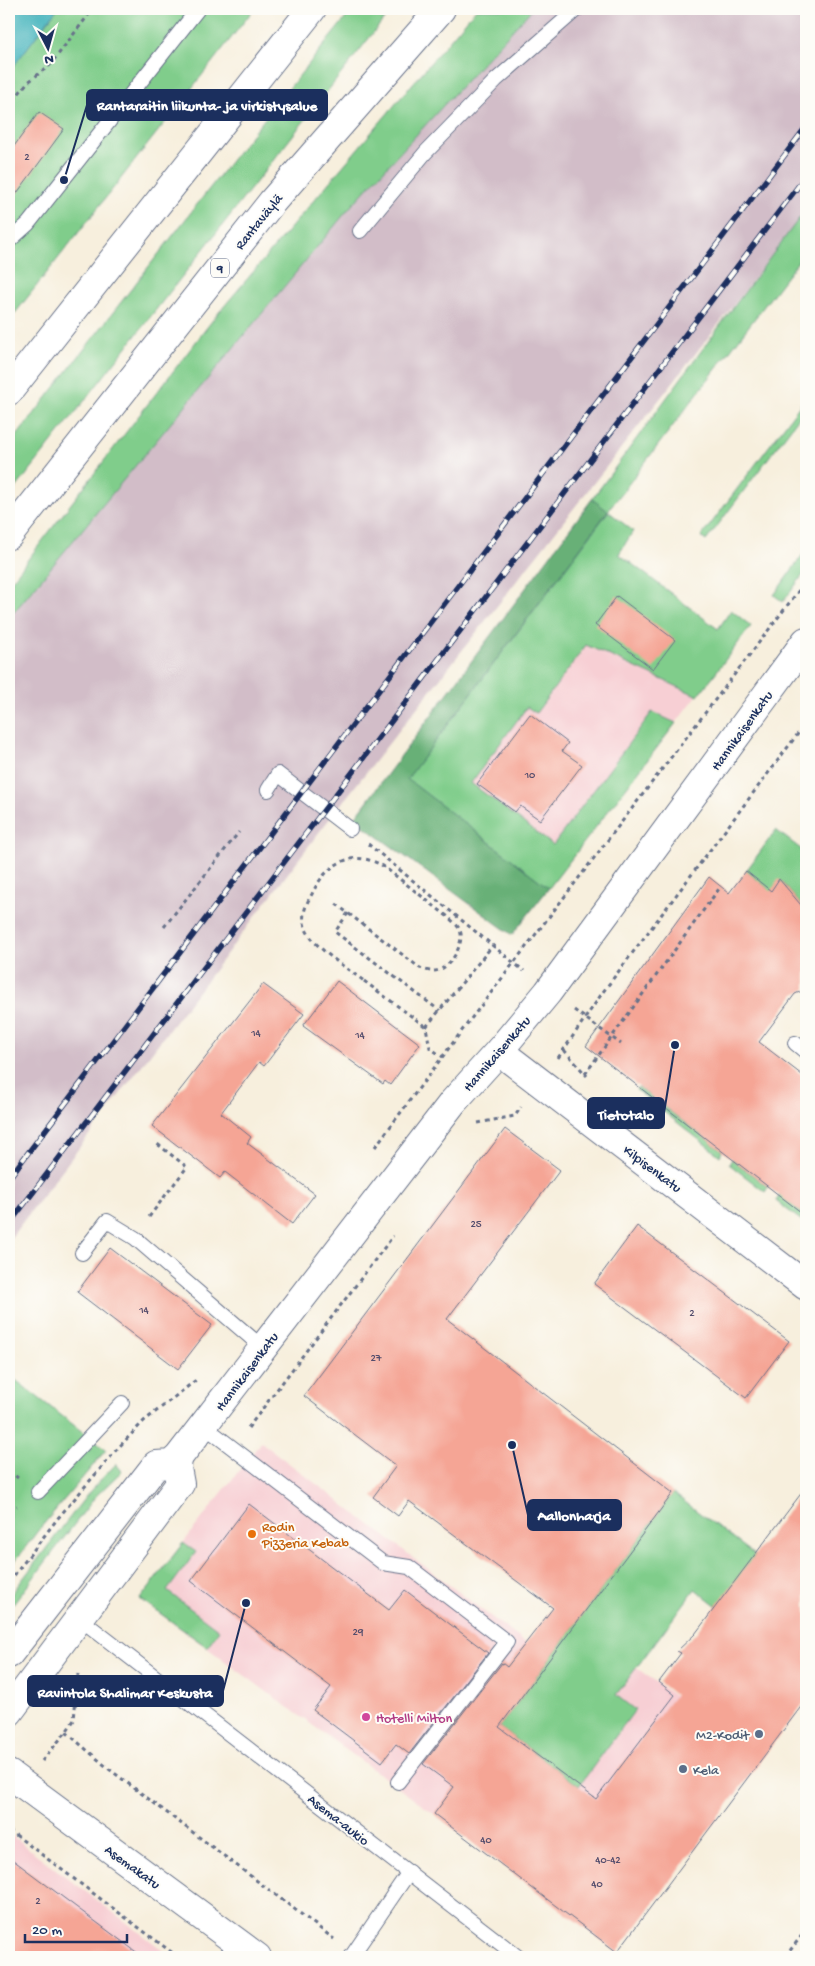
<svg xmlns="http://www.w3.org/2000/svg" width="815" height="1966" viewBox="0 0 815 1966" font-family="'Gochi Hand',sans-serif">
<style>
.built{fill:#f7cfd4}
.industrial{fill:#d2bdc8}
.green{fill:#80cd8b;stroke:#4e7e74}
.forest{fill:#68b077;stroke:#42706a}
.water{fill:#46b5be;stroke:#30728e}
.building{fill:#f5a595}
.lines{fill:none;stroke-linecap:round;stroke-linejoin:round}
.service-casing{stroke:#68728a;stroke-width:16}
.minor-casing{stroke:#68728a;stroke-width:30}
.secondary-casing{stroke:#68728a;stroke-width:30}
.trunk-casing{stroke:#68728a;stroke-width:30}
.path{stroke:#68728a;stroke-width:3;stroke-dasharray:4 4;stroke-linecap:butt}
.service{stroke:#fff;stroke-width:14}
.minor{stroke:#fff;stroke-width:28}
.secondary{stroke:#fff;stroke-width:28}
.trunk{stroke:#fff;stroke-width:28}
.rail-casing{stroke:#1b2f5e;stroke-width:5.5}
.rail{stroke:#fdfcf7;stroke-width:4;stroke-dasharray:11;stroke-linecap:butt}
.path-bridge{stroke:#68728a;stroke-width:3;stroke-dasharray:4 4;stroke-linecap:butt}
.food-dot{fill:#e8710a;stroke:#fdfcf7;stroke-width:2}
.hotel-dot{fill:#d1479c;stroke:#fdfcf7;stroke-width:2}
.service-dot{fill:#5c6f8a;stroke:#fdfcf7;stroke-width:2}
.labels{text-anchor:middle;stroke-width:4;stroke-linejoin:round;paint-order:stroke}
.number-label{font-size:11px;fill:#524c6c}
.shield{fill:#fdfcf7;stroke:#5f6c8c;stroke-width:1}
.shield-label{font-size:12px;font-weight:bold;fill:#1b2f5e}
.street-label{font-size:14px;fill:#1b2f5e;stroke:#fdfcf7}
.food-label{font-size:14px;fill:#c56008;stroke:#fdfcf7;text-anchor:start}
.hotel-label{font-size:14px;fill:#b23c85;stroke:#fdfcf7;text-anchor:start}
.service-label{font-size:14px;fill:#4e5e75;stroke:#fdfcf7;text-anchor:end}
.leader{fill:none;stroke:#1b2f5e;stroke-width:2}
.callout-dot{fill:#1b2f5e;stroke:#fdfcf7;stroke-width:2}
.callout{fill:#1b2f5e;stroke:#1b2f5e;stroke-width:2}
.callout-label{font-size:15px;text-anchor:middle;font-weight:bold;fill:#fff}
</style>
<rect width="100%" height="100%" fill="#fdfcf7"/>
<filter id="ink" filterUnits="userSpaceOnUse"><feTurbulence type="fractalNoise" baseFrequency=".02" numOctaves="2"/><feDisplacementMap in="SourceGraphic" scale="10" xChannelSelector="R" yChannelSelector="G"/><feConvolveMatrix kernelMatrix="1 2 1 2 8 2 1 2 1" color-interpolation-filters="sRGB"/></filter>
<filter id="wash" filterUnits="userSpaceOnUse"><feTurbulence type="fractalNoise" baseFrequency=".0096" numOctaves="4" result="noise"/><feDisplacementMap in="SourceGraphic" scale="20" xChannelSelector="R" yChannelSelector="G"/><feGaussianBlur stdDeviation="1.12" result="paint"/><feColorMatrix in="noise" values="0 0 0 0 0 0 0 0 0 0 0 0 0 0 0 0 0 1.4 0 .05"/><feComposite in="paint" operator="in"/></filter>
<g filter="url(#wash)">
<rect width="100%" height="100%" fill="#f7efdd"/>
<!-- built -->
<g class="built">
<polygon points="633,531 619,554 718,629 731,610 751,626 512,935 407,779"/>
<polygon points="261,1442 548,1660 576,1623 761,1760 617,1952 434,1814 140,1599"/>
<polygon points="9,1834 16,1839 172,1957 9,1957"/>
</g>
<!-- industrial -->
<polygon class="industrial" points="532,9 806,9 806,209 740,297 320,831 9,1240 9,618 352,205"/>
<!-- green -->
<g class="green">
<polygon points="57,9 254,9 9,321 9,72"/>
<polygon points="353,9 392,9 9,497 9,446 241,148"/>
<polygon points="476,9 532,9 352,205 9,618 9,584 215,317"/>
<polygon points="806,209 806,251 608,511 633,531 619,554 718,629 731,610 751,626 698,696 586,645 536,713 527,707 471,783 553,845 652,712 676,723 549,888 407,779 608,512 592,499"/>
<polygon points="806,397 806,408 706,541 701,537"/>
<polygon points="806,550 806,571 783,602 774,595"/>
<polygon points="776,830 806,853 806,911 780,880 771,891 746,871"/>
<polygon points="638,1087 722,1151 720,1156 636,1090"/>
<polygon points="732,1159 768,1187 765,1192 729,1164"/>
<polygon points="780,1195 806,1216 806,1224 776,1201"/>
<polygon points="9,1375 106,1450 37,1532 9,1569"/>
<polygon points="116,1464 122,1471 96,1496 9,1610 9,1597 90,1491"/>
<polygon points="673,1493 755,1555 717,1606 695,1589 616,1695 635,1710 579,1786 499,1727"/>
<polygon points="183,1543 196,1552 167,1591 219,1630 207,1647 140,1599"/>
</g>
<!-- forest -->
<polygon class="forest" points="592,499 608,511 407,779 549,888 512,935 354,819"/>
<!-- water -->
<polygon class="water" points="9,9 57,9 9,72"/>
<g id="blocks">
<!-- building -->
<g class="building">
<polygon points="39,112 64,129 9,204 9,153"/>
<polygon points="617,596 675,640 653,669 595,625"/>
<polygon points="530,714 568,743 562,751 582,765 540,820 520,806 515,812 477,784"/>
<polygon points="746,871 771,891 779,879 806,911 806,989 795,994 759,1042 806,1078 806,1216 586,1046 709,877 729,893"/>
<polygon points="337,981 420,1044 390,1085 385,1081 383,1084 303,1026"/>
<polygon points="263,984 304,1014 264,1066 259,1062 221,1113 251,1137 247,1143 315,1194 292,1224 225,1172 220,1178 152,1126"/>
<polygon points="505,1129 560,1170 447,1319 673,1493 499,1727 596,1799 675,1695 659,1682 681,1653 677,1651 695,1634 806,1487 806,1700 617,1952 434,1814 454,1787 423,1764 502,1663 507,1667 553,1608 409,1501 398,1516 373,1497 396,1466 304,1396"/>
<polygon points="637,1226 789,1341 746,1398 594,1284"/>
<polygon points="110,1248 212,1325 178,1369 77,1292"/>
<polygon points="249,1504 389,1610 405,1590 488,1653 409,1754 396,1744 382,1762 313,1710 331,1687 191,1581"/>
<polygon points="9,1857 143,1957 9,1957"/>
</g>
</g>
</g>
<g filter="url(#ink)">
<use href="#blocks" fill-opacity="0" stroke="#68728a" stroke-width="1"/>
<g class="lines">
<!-- service casing -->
<g class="service-casing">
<g id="service">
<polyline points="360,231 425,153 496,80 577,9"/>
<polyline points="9,241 28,224 198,9"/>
<polyline points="268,790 278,774 350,829"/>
<polyline points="795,1043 806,1052"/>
<polyline points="82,1253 107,1221 135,1238 263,1348"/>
<polyline points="204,1426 383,1563 409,1567 507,1642 398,1782"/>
<polyline points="38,1492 122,1403"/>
<polyline points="79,1618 518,1957"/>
<polyline points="351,1957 409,1872"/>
</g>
</g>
<!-- minor casing -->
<g class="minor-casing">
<g id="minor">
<polyline points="499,1051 806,1286"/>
<polyline points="9,1774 257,1957"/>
</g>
</g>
<!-- secondary casing -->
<g class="secondary-casing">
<g id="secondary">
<polyline points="9,1654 156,1465 171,1464 178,1458 453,1102 499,1051 548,992 806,641"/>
<polyline points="9,1712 180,1484 177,1468 178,1458"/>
</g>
</g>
<!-- trunk casing -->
<g class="trunk-casing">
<g id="trunk">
<polyline points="9,391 312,9"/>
<polyline points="9,535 272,202 441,9"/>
</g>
</g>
<!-- path -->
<g class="path">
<polyline points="9,106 27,83 50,65 93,9"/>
<polyline points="368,844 524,971"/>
<polyline points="348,913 335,932 440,1011"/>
<polyline points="164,927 239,832"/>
<polyline points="364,981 426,1027 430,1048 443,1057"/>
<polyline points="574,1010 621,1044"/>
<polyline points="426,1027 493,945"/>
<polyline points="564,1050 587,1076"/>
<polyline points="558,1058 603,992 806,723"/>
<polyline points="585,1074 721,886"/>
<polyline points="478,1123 515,1116 521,1107"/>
<polyline points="375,1147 464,1028 806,581"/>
<polyline points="149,1217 187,1167 156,1143"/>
<polyline points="248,1428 393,1236"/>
<polyline points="9,1471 18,1478"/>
<polyline points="9,1509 17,1506"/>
<polyline points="9,1582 58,1518 118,1448 144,1421 196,1380"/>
<polyline points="66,1732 109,1769 334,1939"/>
<polyline points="42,1761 66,1732 74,1720 78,1674"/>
<polyline points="9,1830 178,1957"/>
<polyline points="785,1957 806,1930"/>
</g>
<!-- service -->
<use href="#service" class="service"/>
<!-- minor -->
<use href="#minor" class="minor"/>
<!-- secondary -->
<use href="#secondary" class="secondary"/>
<!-- trunk -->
<use href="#trunk" class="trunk"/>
<!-- rail casing -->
<g class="rail-casing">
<g id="rail">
<polyline points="9,1178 806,127"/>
<polyline points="9,1224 806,176"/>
</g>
</g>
<!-- rail -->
<use href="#rail" class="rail"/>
<!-- path-bridge -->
<path class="path-bridge" d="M 336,904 L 420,968 C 423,969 428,971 431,971 C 447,973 462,949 461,934 C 460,926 452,921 447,916 L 383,866 C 352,848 326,864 312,894 C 307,902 302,913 304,923 C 308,945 347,968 364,981"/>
</g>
</g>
<!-- markers -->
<circle class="food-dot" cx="252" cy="1534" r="5"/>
<circle class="hotel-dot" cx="366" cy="1717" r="5"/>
<g class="service-dot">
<circle cx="759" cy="1734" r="5"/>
<circle cx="683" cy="1769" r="5"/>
</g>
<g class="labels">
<!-- number labels -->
<g class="number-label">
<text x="27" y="160">2</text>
<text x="530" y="778">10</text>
<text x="256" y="1036">14</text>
<text x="360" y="1038">14</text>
<text x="476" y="1227">25</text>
<text x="144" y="1313">14</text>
<text x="692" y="1316">2</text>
<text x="376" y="1361">27</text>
<text x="358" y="1635">29</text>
<text x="486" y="1843">40</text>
<text x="608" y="1863">40-42</text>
<text x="597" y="1887">40</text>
<text x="38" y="1904">2</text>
</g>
<!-- shield labels -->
<rect class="shield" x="211" y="258.5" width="18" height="19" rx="4"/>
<g class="shield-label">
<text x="220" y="272">9</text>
</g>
<!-- street labels -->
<g class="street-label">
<text transform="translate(258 221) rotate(-51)" y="5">Rantaväylä</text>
<text transform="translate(741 730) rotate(-54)" y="5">Hannikaisenkatu</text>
<text transform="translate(496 1053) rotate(-49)" y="5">Hannikaisenkatu</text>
<text transform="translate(653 1168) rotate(37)" y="5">Kilpisenkatu</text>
<text transform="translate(246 1371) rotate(-53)" y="5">Hannikaisenkatu</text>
<text transform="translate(339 1819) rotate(38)" y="5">Asema-aukio</text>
<text transform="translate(133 1866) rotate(36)" y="5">Asemakatu</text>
</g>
<!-- food labels -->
<g class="food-label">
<text x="262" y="1531">Rodin<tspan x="262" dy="16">Pizzeria Kebab</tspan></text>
</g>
<!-- hotel labels -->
<g class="hotel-label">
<text x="376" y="1722">Hotelli Milton</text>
</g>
<!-- service labels -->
<g class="service-label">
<text x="749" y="1739">M2-Kodit</text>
<text x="693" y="1774" text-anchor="start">Kela</text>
</g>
</g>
<!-- callouts -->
<path class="leader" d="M64 180L87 105M675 1045L664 1113M512 1445L528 1515M246 1603L223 1691"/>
<g class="callout-dot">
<circle cx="64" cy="180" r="5"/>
<circle cx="675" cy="1045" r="5"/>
<circle cx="512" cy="1445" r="5"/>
<circle cx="246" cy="1603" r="5"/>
</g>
<g class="callout">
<rect x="87" y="90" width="240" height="30" rx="5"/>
<rect x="588" y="1098" width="76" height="30" rx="5"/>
<rect x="528" y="1500" width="93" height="30" rx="5"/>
<rect x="28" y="1676" width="195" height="30" rx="5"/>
</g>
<g class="callout-label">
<text x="207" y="110">Rantaraitin liikunta- ja virkistysalue</text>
<text x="626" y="1119">Tietotalo</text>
<text x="574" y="1520">Aallonharja</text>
<text x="125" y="1697">Ravintola Shalimar Keskusta</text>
</g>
<!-- margin -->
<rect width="815" height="1966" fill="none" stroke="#fdfcf7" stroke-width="30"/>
<!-- north arrow -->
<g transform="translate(48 48) rotate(174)" stroke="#fdfcf7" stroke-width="4" paint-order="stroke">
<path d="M0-4L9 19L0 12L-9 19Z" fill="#1b2f5e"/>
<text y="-8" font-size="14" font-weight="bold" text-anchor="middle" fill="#1b2f5e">N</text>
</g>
<!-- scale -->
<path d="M25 1934v8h102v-8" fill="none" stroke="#1b2f5e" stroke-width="2.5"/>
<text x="32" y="1934" font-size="15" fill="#1b2f5e" stroke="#fdfcf7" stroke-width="4" paint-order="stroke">20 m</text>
</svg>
